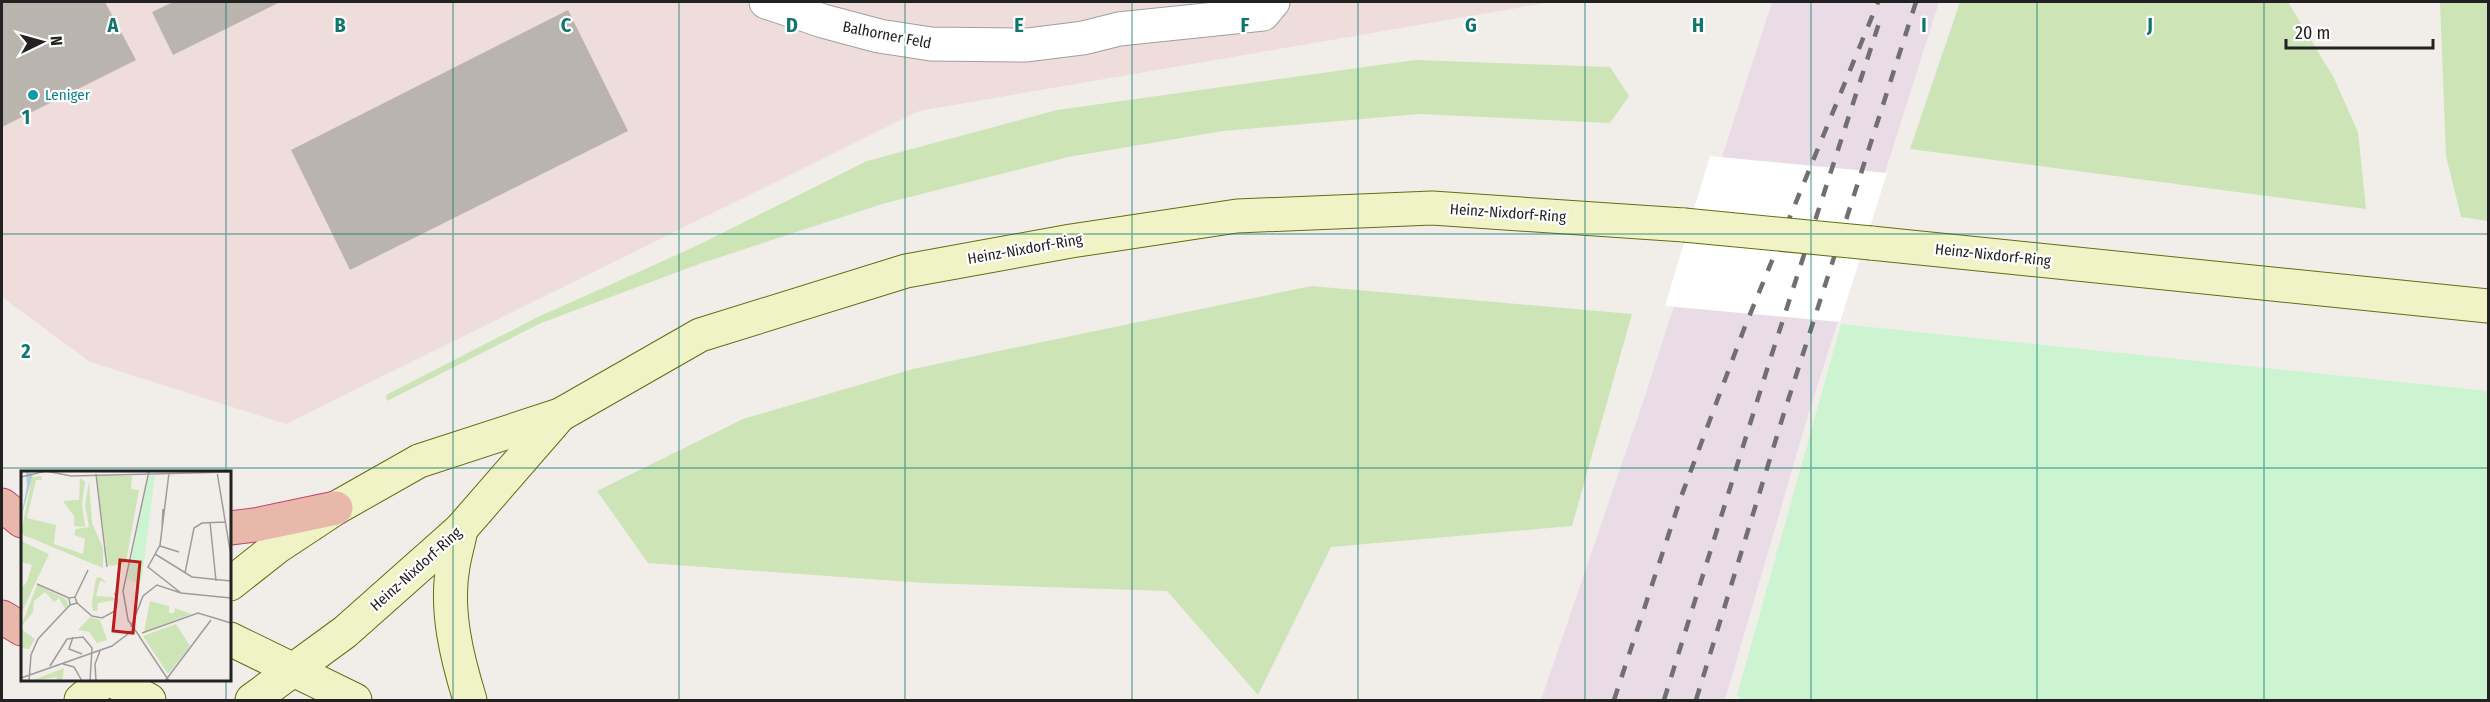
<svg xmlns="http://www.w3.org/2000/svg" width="2490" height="702" viewBox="0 0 2490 702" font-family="'Fira Sans Condensed',sans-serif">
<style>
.commercial{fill:#efdddb}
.industrial{fill:#e9dce6}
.grass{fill:#cce4b6}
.park{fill:#cdf4d1}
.pier{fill:#fff}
.building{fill:#bab4af}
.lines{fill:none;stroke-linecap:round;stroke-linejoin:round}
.minor-casing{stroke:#9f9f9f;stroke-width:35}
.secondary-casing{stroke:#626e13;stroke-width:35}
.trunk-casing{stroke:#c73e6a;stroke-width:35}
.minor{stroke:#fff;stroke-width:33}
.secondary{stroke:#f0f3c5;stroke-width:33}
.trunk{stroke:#e8b9aa;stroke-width:33}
.rail{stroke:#707070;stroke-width:4.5;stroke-dasharray:12 12;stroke-linecap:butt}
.secondary-bridge-casing{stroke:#626e13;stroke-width:35;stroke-linecap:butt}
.secondary-bridge{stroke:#f0f3c5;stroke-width:33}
.grid{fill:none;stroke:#0f766e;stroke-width:1.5;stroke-opacity:0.55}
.culture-dot{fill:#0f9aa8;stroke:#fff;stroke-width:2}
.labels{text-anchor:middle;stroke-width:4.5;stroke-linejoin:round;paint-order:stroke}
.street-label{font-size:15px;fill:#222;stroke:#fff}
.culture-label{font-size:15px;fill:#0d838f;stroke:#fff;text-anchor:start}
.inset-road{fill:none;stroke:#9e9c9a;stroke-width:1.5}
.view{fill:#ba1c19;fill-opacity:0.15;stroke:#ba1c19;stroke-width:3}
.inset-edge{fill:none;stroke:#222;stroke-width:3}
.grid-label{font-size:20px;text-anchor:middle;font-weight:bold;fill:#0f766e;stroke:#fff;stroke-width:4.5;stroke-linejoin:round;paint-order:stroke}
</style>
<rect width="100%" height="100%" fill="#f1eeea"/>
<!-- commercial -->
<polygon class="commercial" points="2,2 1552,2 919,111 286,424 90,362 2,297"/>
<!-- industrial -->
<polygon class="industrial" points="1772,2 1939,2 1806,422 1725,700 1541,700 1643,402"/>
<!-- grass -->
<g class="grass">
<polygon points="1960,2 2288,2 2334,78 2358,132 2366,209 1910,149"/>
<polygon points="2440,2 2488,2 2488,221 2461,217 2446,156"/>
<polygon points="1415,60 1610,67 1629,96 1610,123 1419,114 1223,131 1068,157 882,204 699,264 541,323 387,401 386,395 538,317 692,248 867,161 1057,110"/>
<polygon points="1311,286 1632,314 1572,526 1331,547 1258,695 1167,591 925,583 648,563 597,491 743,419 913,369"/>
</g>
<!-- park -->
<polygon class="park" points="1841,324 2488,391 2488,700 1741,700 1737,695"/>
<!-- pier -->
<polygon class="pier" points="1710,156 1887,173 1840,322 1665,306"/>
<!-- building -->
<g class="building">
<polygon points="2,2 105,2 136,60 2,127"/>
<polygon points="173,2 280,2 173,55 152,12"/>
<polygon points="568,10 628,131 350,270 291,150"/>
</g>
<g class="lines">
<!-- minor casing -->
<g class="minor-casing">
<polyline id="minor" points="766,2 823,21 879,36 931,44 1027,45 1083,38 1119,29 1263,14 1273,2"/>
</g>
<!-- secondary casing -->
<g class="secondary-casing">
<g id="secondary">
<polyline points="1871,243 2488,306"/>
<path d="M 461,529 C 459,541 455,554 453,566 C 445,610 457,658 470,700"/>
<polyline points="230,584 277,547 336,508 419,461 560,415 700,335 906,271 1071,241 1237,216 1432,208 1684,225"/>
<polyline points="230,639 355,700"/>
<polyline points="111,680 149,700"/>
<polyline points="81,700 105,680"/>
<polyline points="252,700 345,632 461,529 560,415"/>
</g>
</g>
<!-- trunk casing -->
<g class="trunk-casing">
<g id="trunk">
<polyline points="2,505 22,521"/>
<polyline points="230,528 255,525 336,508"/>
<polyline points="2,617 22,629"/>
</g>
</g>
<!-- minor -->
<use href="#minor" class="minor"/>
<!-- secondary -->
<use href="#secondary" class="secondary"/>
<!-- trunk -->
<use href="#trunk" class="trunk"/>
<!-- rail -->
<g class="rail">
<polyline points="1614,700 1681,497 1744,329 1878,2"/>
<polyline points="1664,700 1769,363 1880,20"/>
<polyline points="1696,700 1784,413 1916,2"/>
</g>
<!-- secondary-bridge casing -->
<g class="secondary-bridge-casing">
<polyline id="secondary-bridge" points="1684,225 1871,243"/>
</g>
<!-- secondary-bridge -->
<use href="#secondary-bridge" class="secondary-bridge"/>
</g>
<!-- grid -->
<path class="grid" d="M 226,2 L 226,472M 453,2 L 453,700M 679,2 L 679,700M 905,2 L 905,700M 1132,2 L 1132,700M 1358,2 L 1358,700M 1585,2 L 1585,700M 1811,2 L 1811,700M 2037,2 L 2037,700M 2264,2 L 2264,700M 2,234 L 2488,234M 2,468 L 2488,468M 226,680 L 226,700"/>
<!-- markers -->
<circle class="culture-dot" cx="33" cy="95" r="6"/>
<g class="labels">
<!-- street labels -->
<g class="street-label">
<text transform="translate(887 35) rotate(11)" y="5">Balhorner Feld</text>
<text transform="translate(1508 213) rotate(4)" y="5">Heinz-Nixdorf-Ring</text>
<text transform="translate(1025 249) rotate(-10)" y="5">Heinz-Nixdorf-Ring</text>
<text transform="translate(1993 255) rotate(6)" y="5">Heinz-Nixdorf-Ring</text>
<text transform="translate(416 569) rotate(-42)" y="5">Heinz-Nixdorf-Ring</text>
</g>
<!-- culture labels -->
<g class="culture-label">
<text x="45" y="100">Leniger</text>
</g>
</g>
<!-- overview -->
<g transform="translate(21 471)">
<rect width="210" height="210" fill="#f1eeea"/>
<path d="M 20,5 L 21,9 L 15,9 L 6,47 L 35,54 L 33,73 L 62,83 L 64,68 L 53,64 L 55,58 L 68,56 L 64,34 L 68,10 L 71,52 L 82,77 L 82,97 L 0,63 L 11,6 ZM 76,5 L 111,5 L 110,18 L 118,19 L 105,91 L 92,95 L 87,94 ZM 59,7 L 64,11 L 61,32 L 64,56 L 53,55 L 53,45 L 42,30 L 58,29 ZM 0,70 L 28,83 L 0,143 L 0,117 L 6,111 L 11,94 L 0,91 ZM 79,106 L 86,112 L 79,110 L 75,125 L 91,126 L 95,129 L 77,132 L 76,140 L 72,140 L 71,131 L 75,107 ZM 16,114 L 45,128 L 47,134 L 44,138 L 38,127 L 33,131 L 24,121 L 13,130 L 12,141 L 0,156 ZM 129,130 L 148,135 L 148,142 L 153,142 L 154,137 L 170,143 L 123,161 ZM 69,146 L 79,149 L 86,169 L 76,172 L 68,161 L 57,159 ZM 155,153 L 169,175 L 147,203 L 122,165 ZM 0,158 L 14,168 L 8,178 L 0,177 ZM 43,197 L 41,210 L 35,210 L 36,206 L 10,210 Z" fill="#cce4b6"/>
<path d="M 134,4 L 121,107 L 117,112 L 106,108 L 128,5 Z" fill="#cdf4d1"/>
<path d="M 5,0 L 12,3 L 0,47 L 6,15 Z" fill="#b0ced8"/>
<path class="inset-road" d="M 196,1 L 210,85M 148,2 L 139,74 L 127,96 L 160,122M 75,3 L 86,96M 0,6 L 25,0 L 50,5 L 210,1M 189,51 L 195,110M 141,58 L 142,38M 139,75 L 158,81M 134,83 L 171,106 L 210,110M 164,102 L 173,57 L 181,52 L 204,51M 16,113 L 48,127M 54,126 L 67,99M 56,132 L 71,145 L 81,147 L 94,140 L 96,131 L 96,124 L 94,123 L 96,128M 110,156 L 122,125 L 136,114 L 160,122 L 210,127M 121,162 L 177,142 L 210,152M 118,165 L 148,210M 52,166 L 48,178 L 61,183M 119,166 L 107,149 L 102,120 L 128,0M 42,193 L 53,196 L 61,210M 29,195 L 46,168 L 62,166 L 71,177 L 69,210M 0,207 L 91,175 L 112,159M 8,210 L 10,184 L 17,168 L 49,134 L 56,132 L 54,126 L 48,127 L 49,134M 75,210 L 74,193 L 79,180M 144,210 L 190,149"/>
<path class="view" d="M 99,89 L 119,91 L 112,162 L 92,160 Z"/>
<rect width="210" height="210" class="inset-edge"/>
</g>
<g class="grid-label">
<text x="113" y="32">A</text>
<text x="340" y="32">B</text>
<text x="566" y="32">C</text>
<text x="792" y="32">D</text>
<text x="1019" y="32">E</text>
<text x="1245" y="32">F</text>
<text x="1471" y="32">G</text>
<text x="1698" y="32">H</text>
<text x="1924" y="32">I</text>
<text x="2150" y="32">J</text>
<text x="26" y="124">1</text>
<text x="26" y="358">2</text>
</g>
<!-- border -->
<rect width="2490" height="702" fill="none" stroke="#222222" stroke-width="6"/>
<!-- north arrow -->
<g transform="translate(42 42) rotate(85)" stroke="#ffffff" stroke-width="4.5" paint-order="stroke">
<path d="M0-4.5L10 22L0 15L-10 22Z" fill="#222222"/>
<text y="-9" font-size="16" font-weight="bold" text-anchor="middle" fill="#222222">N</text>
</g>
<!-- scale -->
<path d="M2286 39v9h147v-9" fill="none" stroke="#222222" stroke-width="3"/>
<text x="2295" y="39" font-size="18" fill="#222222" stroke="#ffffff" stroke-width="4.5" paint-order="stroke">20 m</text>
</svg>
